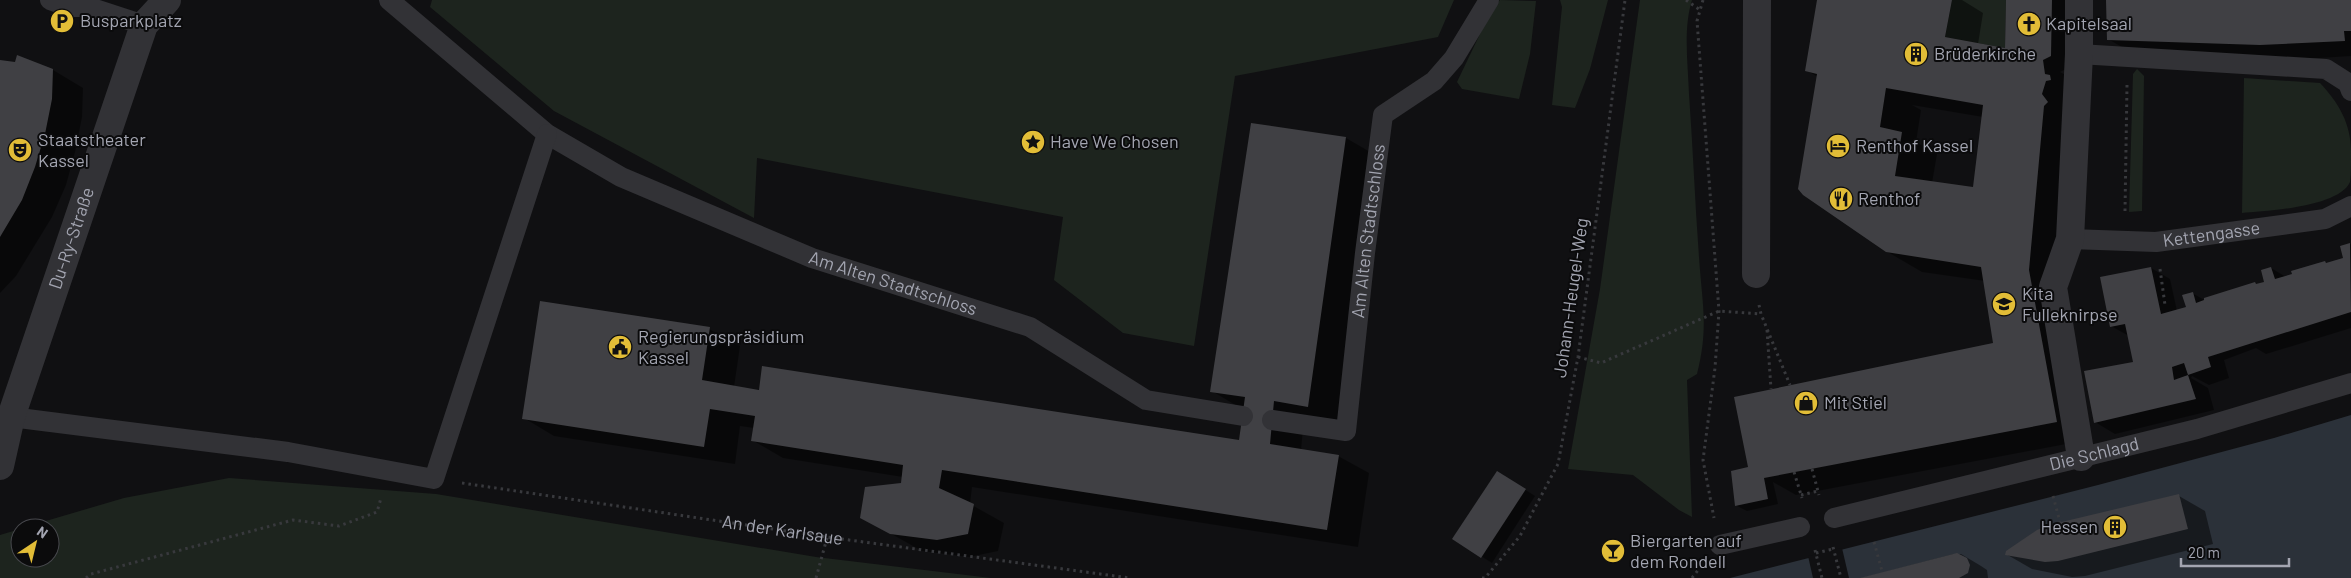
<svg xmlns="http://www.w3.org/2000/svg" width="2351" height="578" viewBox="0 0 2351 578" font-family="Barlow,sans-serif">
<style>
.green{fill:#1d241e}
.water{fill:#2b3139}
.pier{fill:#101012}
.shadow{fill:#0007;fill-rule:evenodd}
.building{fill:#404044;fill-rule:evenodd}
.lines{fill:none;stroke-linecap:round;stroke-linejoin:round}
.path{stroke:#38393d;stroke-width:3;stroke-dasharray:2.5 4;stroke-linecap:butt}
.service{stroke:#323236;stroke-width:20}
.minor{stroke:#323236;stroke-width:28}
.tertiary{stroke:#323236;stroke-width:28}
.labels{text-anchor:middle;stroke-width:4;stroke-linejoin:round;paint-order:stroke}
.poi-label{font-size:18px;fill:#a3a5b1;stroke:#0b0b0c;text-anchor:start}
.street-label{font-size:18px;fill:#a3a5b1;stroke:#0b0b0c}
</style>
<rect width="100%" height="100%" fill="#101012"/>
<!-- green -->
<g class="green">
<polygon points="432,0 1454,0 1438,37 1235,76 1194,346 1123,333 1054,280 1063,217 757,158 754,218 554,111 430,7"/>
<polygon points="1500,0 1536,1 1530,54 1519,99 1462,89 1457,82 1492,9"/>
<polygon points="1560,0 1608,0 1590,69 1575,108 1552,105 1562,7"/>
<path d="M 1640,0 L 1692,0 C 1683,29 1688,64 1689,94 C 1693,149 1695,203 1699,257 C 1702,303 1709,327 1697,374 L 1687,380 L 1692,517 L 1679,510 L 1633,475 L 1568,469 L 1600,289 Z"/>
<polygon points="1952,0 2006,0 2005,48 1945,37"/>
<polygon points="2137,69 2144,76 2142,211 2129,212 2133,74"/>
<path d="M 2244,78 L 2320,83 C 2338,102 2351,123 2351,151 C 2351,160 2351,174 2350,182 C 2339,207 2267,211 2242,213 Z"/>
<polygon points="229,478 436,494 816,557 991,578 0,578 0,535 20,529 20,558 50,558 50,528 22,528 124,498"/>
</g>
<!-- water -->
<polygon class="water" points="2351,415 2351,578 1730,578 2098,485 2274,438"/>
<!-- pier -->
<polygon class="pier" points="1842,548 1849,578 1813,578 1808,556"/>
<!-- shadow -->
<g class="shadow">
<path d="M 1819,0 L 1962,0 L 1983,13 L 1978,44 L 2010,51 L 2008,0 L 2072,0 L 2070,67 L 2060,72 L 2073,79 L 2064,290 L 2087,440 L 1796,495 L 1773,482 L 1778,504 L 1747,511 L 1737,506 L 1752,467 L 1998,344 L 1985,281 L 1922,272 L 1886,251 L 1818,77 L 1806,70 ZM 1912,105 L 1983,117 L 1974,189 L 1932,183 L 1937,154 L 1916,142 L 1921,110 Z"/>
<polygon points="2107,0 2351,0 2351,56 2287,60 2134,54 2108,39"/>
<polygon points="0,61 53,70 83,88 82,117 75,152 66,185 52,217 16,276 0,293"/>
<polygon points="1252,124 1346,138 1377,156 1338,423 1304,418 1301,450 1338,456 1369,473 1358,547 972,487 970,504 1004,523 998,551 969,557 922,551 861,517 902,484 903,477 783,458 752,440 754,428 740,426 735,464 554,436 524,418 709,329 740,346 734,387 1240,441 1242,409 1212,391"/>
<polygon points="2351,244 2351,328 2266,354 2256,348 2224,360 2229,378 2209,385 2192,376 2191,378 2208,388 2214,410 2115,434 2095,422 2134,363 2129,336 2111,326 2151,268 2170,279 2177,311 2188,307 2192,293 2206,301 2266,283 2271,268 2286,277 2325,262 2328,264 2345,259 2342,247"/>
<polygon points="1507,478 1535,496 1492,563 1454,539"/>
<polygon points="2179,496 2205,511 2213,544 2085,576 2072,577 2032,569 2006,554"/>
<polygon points="1954,554 1961,554 1981,566 1987,570 1988,578 1862,578"/>
</g>
<!-- building -->
<g class="building">
<path d="M 1817,0 L 1952,0 L 1945,37 L 2005,48 L 2006,0 L 2052,0 L 2051,56 L 2043,60 L 2045,74 L 2050,75 L 2051,80 L 2046,81 L 2042,94 L 2048,102 L 2044,106 L 2029,270 L 2057,422 L 1764,478 L 1768,499 L 1735,506 L 1731,471 L 1748,467 L 1734,397 L 1993,343 L 1981,267 L 1886,252 L 1803,195 L 1798,189 L 1817,74 L 1805,71 ZM 1886,88 L 1983,105 L 1973,187 L 1895,176 L 1902,132 L 1880,127 Z"/>
<polygon points="2106,0 2351,0 2351,31 2344,31 2345,41 2260,45 2107,40"/>
<polygon points="17,55 53,69 52,99 45,134 35,167 22,200 0,237 0,60 15,62"/>
<polygon points="1251,123 1346,137 1308,407 1274,401 1270,444 1339,455 1327,530 942,470 939,488 974,504 968,534 937,540 890,534 860,518 865,487 901,483 903,465 751,441 755,416 710,409 704,447 522,419 540,301 710,327 702,380 759,390 762,366 1239,440 1245,397 1210,392"/>
<path d="M 2350,243 L 2351,312 L 2208,357 L 2211,367 L 2188,375 L 2196,399 L 2094,423 L 2084,371 L 2133,362 L 2125,324 L 2110,327 L 2100,277 L 2151,267 L 2161,314 L 2186,307 L 2182,295 L 2193,292 L 2196,303 L 2204,300 L 2204,298 L 2255,282 L 2256,284 L 2264,282 L 2261,270 L 2271,267 L 2275,279 L 2292,274 L 2291,271 L 2325,261 L 2326,263 L 2343,258 L 2340,246 ZM 2184,363 L 2188,375 L 2174,380 L 2172,367 Z"/>
<polygon points="1497,471 1526,489 1481,558 1452,539"/>
<polygon points="2179,494 2188,529 2058,561 2045,562 2005,555 2006,551 2037,530 2049,525"/>
<polygon points="1957,553 1967,558 1970,565 1968,573 1959,578 1860,578"/>
</g>
<g class="lines">
<!-- path -->
<g class="path">
<polyline points="1686,0 1700,10"/>
<polyline points="1703,0 1697,21 1719,311 1715,368 1703,460 1714,518"/>
<polyline points="2125,211 2127,85"/>
<polyline points="2160,269 2165,305"/>
<polyline points="1759,305 1761,314 1790,385"/>
<polyline points="1767,330 1771,389"/>
<polyline points="1578,357 1601,363 1719,311 1761,314"/>
<polyline points="1812,469 1819,495"/>
<polyline points="1794,472 1802,498"/>
<path id="s1" d="M 462,483 L 827,537 L 1130,578"/>
<polyline points="1801,495 1818,491"/>
<polyline points="2053,496 2060,522"/>
<polyline points="1874,542 1882,571"/>
<polyline points="1833,547 1841,578"/>
<polyline points="1815,550 1822,578"/>
<polyline points="1816,553 1833,549"/>
<polyline points="86,578 91,574 293,520 339,526 377,512 381,498"/>
<polyline points="816,578 827,538"/>
<polyline points="1482,578 1485,578 1520,536 1558,464 1578,357 1625,0"/>
<polyline points="1692,578 1702,565"/>
</g>
<!-- service -->
<g class="service">
<polyline points="50,0 70,7 89,7 144,25"/>
<path id="s2" d="M 389,0 L 547,134 L 621,177 L 812,258 L 1030,327 L 1146,400 L 1243,416"/>
<polyline points="2079,54 2326,69 2348,83 2351,91"/>
<path id="s3" d="M 2070,239 L 2156,242 L 2325,219 L 2351,206"/>
<polyline points="0,418 11,417 288,452 434,479 547,134"/>
<path id="s4" d="M 1272,420 L 1346,431 L 1365,253 L 1383,115 L 1434,81 L 1454,58 L 1489,0"/>
<path id="s5" d="M 1834,518 L 2197,429 L 2351,383"/>
<polyline points="1720,545 1800,527"/>
</g>
<!-- minor -->
<g class="minor">
<polyline points="2079,0 2079,54 2070,239 2053,287 2081,457"/>
<polyline points="1756,274 1757,0"/>
</g>
<!-- tertiary -->
<path class="tertiary" id="s6" d="M 0,466 L 11,417 L 144,25 L 167,0"/>
</g>
<!-- icons -->
<defs>
<g id="parking-disc" transform="scale(1.25)"><circle r="9.5" fill="#e2bd37" stroke="#0b0b0c"/><path d="M-3.5-5.5H1a3.5 3.5 0 0 1 0 7H-1V5.5H-3.5ZM-1-3.4V-.6H.8a1.4 1.4 0 0 0 0-2.8Z" fill="#111"/></g>
<g id="church-disc" transform="scale(1.25)"><circle r="9.5" fill="#e2bd37" stroke="#0b0b0c"/><path d="M-1.2-6h2.4v3.5h3.3v2.4h-3.3V6h-2.4V-.1h-3.3v-2.4h3.3Z" fill="#111"/></g>
<g id="building-disc" transform="scale(1.25)"><circle r="9.5" fill="#e2bd37" stroke="#0b0b0c"/><path d="M-4-6H4V6H1V3H-1V6H-4ZM-2.5-4.3h1.7v1.8h-1.7ZM.8-4.3h1.7v1.8H.8ZM-2.5-1h1.7V.8h-1.7ZM.8-1h1.7V.8H.8Z" fill="#111"/></g>
<g id="sight-disc" transform="scale(1.25)"><circle r="9.5" fill="#e2bd37" stroke="#0b0b0c"/><path d="M0-6L1.8-2.2L6-1.7L2.9 1.2L3.7 5.4L0 3.3L-3.7 5.4L-2.9 1.2L-6-1.7L-1.8-2.2Z" fill="#111"/></g>
<g id="hotel-disc" transform="scale(1.25)"><circle r="9.5" fill="#e2bd37" stroke="#0b0b0c"/><path d="M-6-4.5h1.5V1H6V5H4.5V3h-9V5H-6ZM-4 0a1.8 1.8 0 1 1 3.6 0ZM.5 0V-2.5h3Q6-2.5 6 0Z" fill="#111"/></g>
<g id="theatre-disc" transform="scale(1.25)"><circle r="9.5" fill="#e2bd37" stroke="#0b0b0c"/><path d="M-5-5.5Q0-4 5-5.5V0Q5 5 0 6Q-5 5-5 0ZM-3.3-2.5H-1v1.5H-3.3ZM1-2.5H3.3v1.5H1ZM-2.8 1Q0 5.5 2.8 1Z" fill="#111"/></g>
<g id="restaurant-disc" transform="scale(1.25)"><circle r="9.5" fill="#e2bd37" stroke="#0b0b0c"/><path d="M-5-6h1v4h1v-4h1v4h1v-4h1v5L-1.5 .5V6h-2V.5L-5-1ZM5-6V6H3V1.5H1.5Q1.5-4 5-6Z" fill="#111"/></g>
<g id="school-disc" transform="scale(1.25)"><circle r="9.5" fill="#e2bd37" stroke="#0b0b0c"/><path d="M0-5L7-2L0 1L-7-2ZM-4 1L0 2.5L4 1V4Q0 6-4 4Z" fill="#111"/></g>
<g id="civic-disc" transform="scale(1.25)"><circle r="9.5" fill="#e2bd37" stroke="#0b0b0c"/><path d="M-.6-6.5H3V-4.5H.6V-3L4-1V1h2V6H-6V1h2V-1L-.6-3ZM-1.2 2.5V6h2.4V2.5Z" fill="#111"/></g>
<g id="shop-disc" transform="scale(1.25)"><circle r="9.5" fill="#e2bd37" stroke="#0b0b0c"/><path d="M-5-2.5h2.3a2.7 3.5 0 0 1 5.4 0H5L5.5 6h-11ZM-1.5-2.5h3a1.5 2.3 0 0 0-3 0Z" fill="#111"/></g>
<g id="bar-disc" transform="scale(1.25)"><circle r="9.5" fill="#e2bd37" stroke="#0b0b0c"/><path d="M-6-5H6L.8 .8V4.5H3.5V6h-7V4.5H-.8V.8Z" fill="#111"/></g>
</defs>
<g fill-rule="evenodd">
<use href="#parking-disc" x="62" y="21"/>
<use href="#church-disc" x="2029" y="24"/>
<use href="#building-disc" x="1916" y="54"/>
<use href="#sight-disc" x="1033" y="142"/>
<use href="#hotel-disc" x="1838" y="146"/>
<use href="#theatre-disc" x="20" y="150"/>
<use href="#restaurant-disc" x="1841" y="199"/>
<use href="#school-disc" x="2004" y="304"/>
<use href="#civic-disc" x="620" y="347"/>
<use href="#shop-disc" x="1806" y="403"/>
<use href="#building-disc" x="2115" y="527"/>
<use href="#bar-disc" x="1613" y="551"/>
</g>
<g class="labels">
<!-- poi labels -->
<g class="poi-label">
<text x="80" y="27">Busparkplatz</text>
<text x="2046" y="30">Kapitelsaal</text>
<text x="1934" y="60">Brüderkirche</text>
<text x="38" y="146">Staatstheater<tspan x="38" dy="21">Kassel</tspan></text>
<text x="1050" y="148">Have We Chosen</text>
<text x="1856" y="152">Renthof Kassel</text>
<text x="1858" y="205">Renthof</text>
<text x="2022" y="300">Kita<tspan x="2022" dy="21">Fulleknirpse</tspan></text>
<text x="638" y="343">Regierungspräsidium<tspan x="638" dy="21">Kassel</tspan></text>
<text x="1824" y="409">Mit Stiel</text>
<text x="2098" y="533" text-anchor="end">Hessen</text>
<text x="1630" y="547">Biergarten auf<tspan x="1630" dy="21">dem Rondell</tspan></text>
</g>
<!-- street labels -->
<g class="street-label">
<text dy="6" stroke="none"><textPath href="#s4" startOffset="276">Am Alten Stadtschloss</textPath></text>
<text dy="6" stroke="none"><textPath href="#s3" startOffset="142">Kettengasse</textPath></text>
<text dy="6" stroke="none"><textPath href="#s6" startOffset="239">Du-Ry-Straße</textPath></text>
<text dy="6" stroke="none"><textPath href="#s2" startOffset="585">Am Alten Stadtschloss</textPath></text>
<text transform="translate(1571 298) rotate(-82)" y="6">Johann-Heugel-Weg</text>
<text dy="6" stroke="none"><textPath href="#s5" startOffset="268">Die Schlagd</textPath></text>
<text dy="6" stroke="none"><textPath href="#s1" startOffset="324">An der Karlsaue</textPath></text>
</g>
</g>
<!-- north arrow -->
<g transform="translate(35 543) rotate(35)"><circle r="24" fill="#0b0b0c" stroke="#48494e"/>
<path d="M0-4L9 19L0 12L-9 19Z" fill="#e2bd37"/>
<text y="-8" font-size="14" font-weight="bold" text-anchor="middle" fill="#a3a5b1">N</text>
</g>
<!-- scale -->
<path d="M2181 558v8h108v-8" fill="none" stroke="#a3a5b1" stroke-width="2.5"/>
<text x="2188" y="558" font-size="15" fill="#a3a5b1" stroke="#0b0b0c" stroke-width="4" paint-order="stroke">20 m</text>
</svg>
